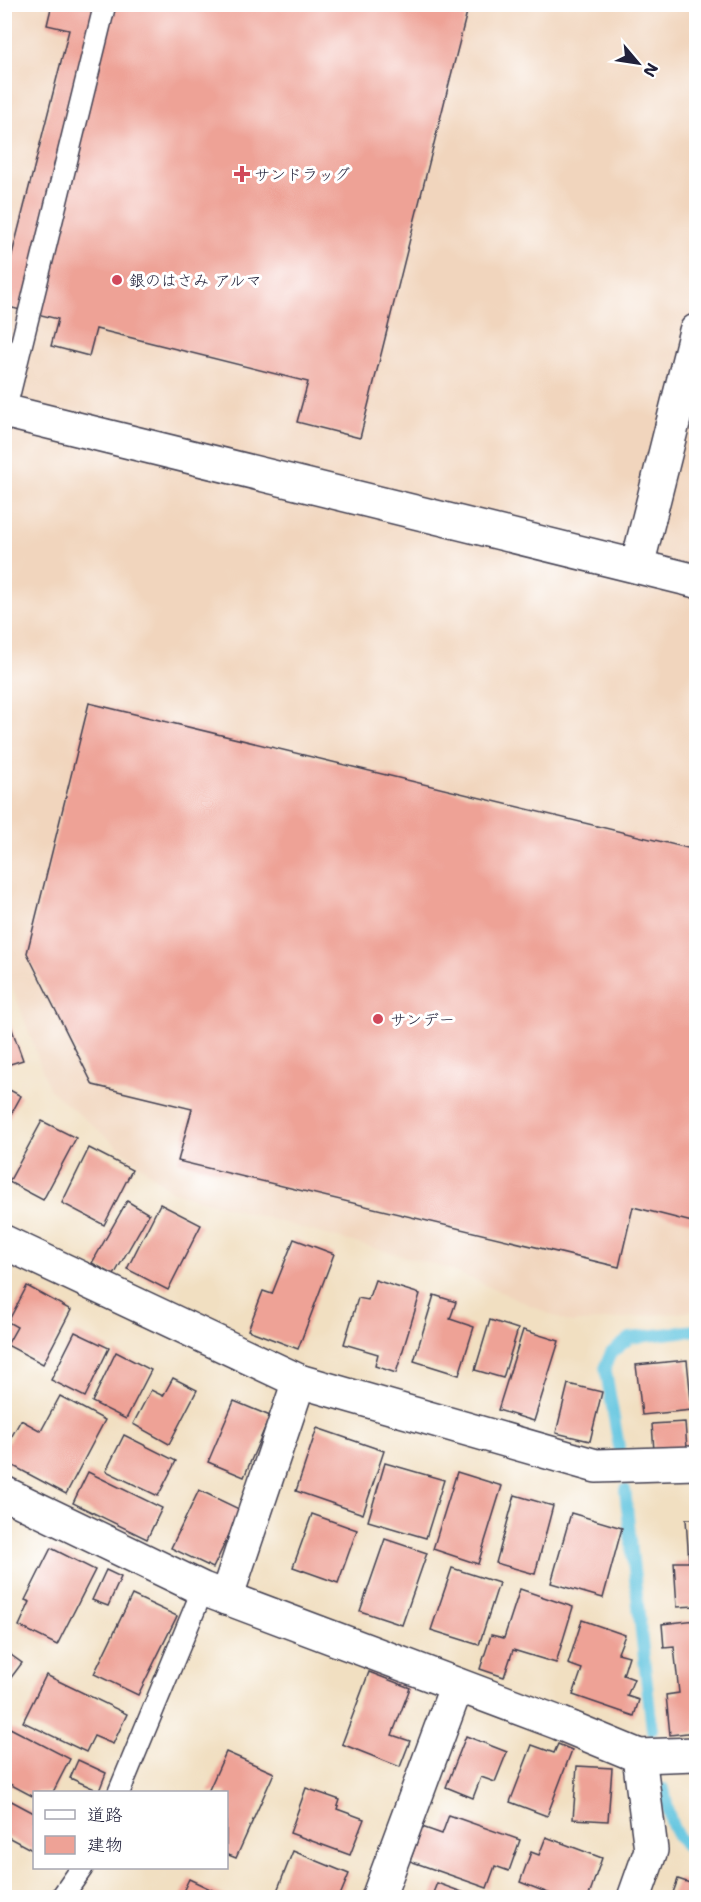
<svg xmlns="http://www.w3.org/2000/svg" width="701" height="1902" viewBox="0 0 701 1902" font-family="'Shantell Sans','Klee One',sans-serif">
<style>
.built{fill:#f1d5bd}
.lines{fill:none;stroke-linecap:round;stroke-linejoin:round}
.stream{stroke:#62c5df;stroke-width:12}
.building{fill:#eea296}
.lane-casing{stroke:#413e4f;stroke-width:24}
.street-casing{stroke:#413e4f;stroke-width:36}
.lane{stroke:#fff;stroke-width:21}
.street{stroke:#fff;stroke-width:33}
.poi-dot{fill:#d1495b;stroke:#fff;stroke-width:2}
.labels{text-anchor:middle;stroke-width:6;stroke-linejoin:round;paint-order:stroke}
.poi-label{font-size:16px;fill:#22223b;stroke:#fff;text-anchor:start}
</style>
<rect width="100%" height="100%" fill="#fff"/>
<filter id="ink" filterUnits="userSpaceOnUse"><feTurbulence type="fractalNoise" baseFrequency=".0167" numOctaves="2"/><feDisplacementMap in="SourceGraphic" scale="12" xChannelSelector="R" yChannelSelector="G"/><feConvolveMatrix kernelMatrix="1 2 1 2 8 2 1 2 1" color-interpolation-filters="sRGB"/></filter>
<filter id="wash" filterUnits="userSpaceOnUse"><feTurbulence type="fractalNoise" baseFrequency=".008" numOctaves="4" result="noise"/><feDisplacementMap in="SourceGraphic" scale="24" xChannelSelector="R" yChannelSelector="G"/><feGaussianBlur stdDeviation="1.35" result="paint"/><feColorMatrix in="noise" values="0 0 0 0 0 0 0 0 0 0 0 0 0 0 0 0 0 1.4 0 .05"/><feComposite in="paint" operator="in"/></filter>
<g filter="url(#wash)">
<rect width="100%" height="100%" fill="#f1dfc1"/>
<!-- built -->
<polygon class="built" points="4,5 696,5 696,1311 570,1323 449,1269 172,1192 49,1089 4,964"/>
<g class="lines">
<!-- stream -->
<g class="stream">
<polyline points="619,1447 605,1366 611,1353 630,1338 696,1330"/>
<polyline points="625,1490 652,1729"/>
<path d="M 664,1789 C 669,1814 671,1840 696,1852"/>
</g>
</g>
<g id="blocks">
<!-- building -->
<g class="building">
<polygon points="52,4 469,4 360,438 297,422 308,382 96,329 89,356 51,346 58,319 4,306 4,286 69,30 47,25"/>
<polygon points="89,703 696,850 696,1223 633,1207 619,1267 178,1161 192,1109 93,1085 27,953"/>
<polygon points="4,1007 23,1060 4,1066"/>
<polygon points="4,1087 21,1096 4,1127"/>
<polygon points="42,1121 76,1138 43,1200 9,1182"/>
<polygon points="89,1148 132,1170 104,1225 62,1203"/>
<polygon points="127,1201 149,1214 114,1275 92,1263"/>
<polygon points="160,1204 201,1225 168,1290 127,1269"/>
<polygon points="294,1239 334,1254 298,1349 248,1330 263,1291 272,1294"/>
<polygon points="375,1280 420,1294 396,1373 375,1366 378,1354 344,1344 358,1298 368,1300"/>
<polygon points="27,1286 71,1310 43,1364 7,1345 17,1327 8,1322"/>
<polygon points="434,1295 456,1302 450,1319 474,1327 459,1375 414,1361"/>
<polygon points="490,1320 518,1329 503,1378 475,1370"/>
<polygon points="523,1330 559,1341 534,1421 498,1410"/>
<polygon points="75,1332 109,1348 85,1397 51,1380"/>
<polygon points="116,1352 151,1370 126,1419 92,1402"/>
<polygon points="687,1360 692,1410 642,1415 636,1365"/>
<polygon points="173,1378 197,1390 169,1444 133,1424 151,1390 163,1396"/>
<polygon points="568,1384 602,1392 590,1441 556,1433"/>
<polygon points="60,1396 105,1420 66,1494 4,1461 4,1450 21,1420 41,1431"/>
<polygon points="234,1401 270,1416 244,1477 208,1462"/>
<polygon points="685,1422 687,1448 654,1451 652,1424"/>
<polygon points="317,1428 384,1451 363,1514 296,1491"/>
<polygon points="124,1435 176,1461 158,1496 106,1471"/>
<polygon points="385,1463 444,1480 426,1538 368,1521"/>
<polygon points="88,1472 162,1508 147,1539 73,1503"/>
<polygon points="457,1472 502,1486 478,1564 433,1549"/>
<polygon points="199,1490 241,1510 213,1568 171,1548"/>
<polygon points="515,1495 553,1506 535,1574 496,1563"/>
<polygon points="571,1513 622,1528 603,1598 551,1583"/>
<polygon points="312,1514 357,1530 338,1583 293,1567"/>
<polygon points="686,1519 696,1519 696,1606 677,1607 674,1562 689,1562"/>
<polygon points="385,1539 427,1553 402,1625 360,1611"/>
<polygon points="51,1548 95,1570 57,1645 19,1626 30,1602 25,1600"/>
<polygon points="452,1568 499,1583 479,1645 431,1630"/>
<polygon points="106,1570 121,1577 108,1606 92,1600"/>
<polygon points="520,1589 573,1607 556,1663 513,1650 504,1677 480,1669 491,1635 504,1638"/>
<polygon points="132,1595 177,1616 138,1695 94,1674"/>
<polygon points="582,1620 625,1635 618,1653 629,1656 623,1675 634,1679 627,1696 639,1700 634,1716 573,1695 582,1669 568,1664"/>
<polygon points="696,1620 696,1732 670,1735 666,1695 679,1693 674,1647 664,1648 662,1624"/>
<polygon points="4,1650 22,1663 4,1687"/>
<polygon points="369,1672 410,1688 392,1735 410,1741 400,1767 342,1744"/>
<polygon points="46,1675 127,1714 113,1744 94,1736 86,1752 23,1722"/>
<polygon points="10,1728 70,1759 53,1792 34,1792 34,1797 4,1781 4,1738"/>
<polygon points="466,1736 507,1752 495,1782 481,1777 473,1798 446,1787"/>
<polygon points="558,1744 572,1750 547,1816 510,1802 532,1745 554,1753"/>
<polygon points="226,1752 274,1773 236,1858 226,1854 226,1792 208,1792"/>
<polygon points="78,1760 106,1773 99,1791 70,1778"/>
<polygon points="577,1766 612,1768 608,1821 573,1819"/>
<polygon points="306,1788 340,1800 337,1809 364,1819 350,1855 290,1833"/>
<polygon points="4,1797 34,1813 34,1851 4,1835"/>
<polygon points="449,1815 520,1840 509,1871 495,1866 487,1888 410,1861 422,1827 442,1834"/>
<polygon points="546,1837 602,1858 588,1898 561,1898 520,1882 531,1852 539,1855"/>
<polygon points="293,1851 349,1874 339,1898 280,1898 275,1896"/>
<polygon points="189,1879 229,1898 180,1898"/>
<polygon points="678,1879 696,1885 696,1898 671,1898"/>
<polygon points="437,1883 476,1897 475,1898 431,1898"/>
</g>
</g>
</g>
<g filter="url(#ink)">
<use href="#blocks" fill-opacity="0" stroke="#413e4f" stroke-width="1.5"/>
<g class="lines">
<!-- lane casing -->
<g class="lane-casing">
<g id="lane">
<polyline points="5,411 105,4"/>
<polyline points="119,1792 203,1589"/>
<polyline points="61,1898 82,1868"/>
</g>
</g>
<!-- street casing -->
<g class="street-casing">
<g id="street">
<polyline points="4,411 696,581"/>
<polyline points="637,566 696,331"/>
<polyline points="4,1242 299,1381 596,1466 696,1463"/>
<polyline points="4,1493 203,1589 559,1723 639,1756 696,1754"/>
<polyline points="226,1598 299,1381"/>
<polyline points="378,1898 457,1685"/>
<polyline points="634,1898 651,1850 639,1756"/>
</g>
</g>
<!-- lane -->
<use href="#lane" class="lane"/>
<!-- street -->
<use href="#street" class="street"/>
</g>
</g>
<!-- markers -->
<g class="poi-dot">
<path d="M239 165h6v6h6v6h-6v6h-6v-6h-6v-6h6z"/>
<circle cx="117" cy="280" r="6"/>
<circle cx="378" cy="1019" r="6"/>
</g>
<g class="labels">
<!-- poi labels -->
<g class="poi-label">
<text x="254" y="180">サンドラッグ</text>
<text x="129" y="286">銀のはさみ アルマ</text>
<text x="390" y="1025">サンデー</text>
</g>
</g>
<!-- margin -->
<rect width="701" height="1902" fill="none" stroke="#fff" stroke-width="24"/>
<!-- legend -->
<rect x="33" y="1791" width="195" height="78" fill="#ffffff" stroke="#a7a7b1" stroke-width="1.5"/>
<rect x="45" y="1810" width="30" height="9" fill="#ffffff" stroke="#a7a7b1" stroke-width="1.5"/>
<text x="87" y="1821" font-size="18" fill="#22223b">道路</text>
<rect x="45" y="1836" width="30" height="18" fill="#eea296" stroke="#a7a7b1" stroke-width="1.5"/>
<text x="87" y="1851" font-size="18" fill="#22223b">建物</text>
<!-- north arrow -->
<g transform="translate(638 63) rotate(119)" stroke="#ffffff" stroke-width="4.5" paint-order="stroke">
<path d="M0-4.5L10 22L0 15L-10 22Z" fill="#22223b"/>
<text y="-9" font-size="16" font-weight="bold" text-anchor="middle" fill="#22223b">N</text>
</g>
</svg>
